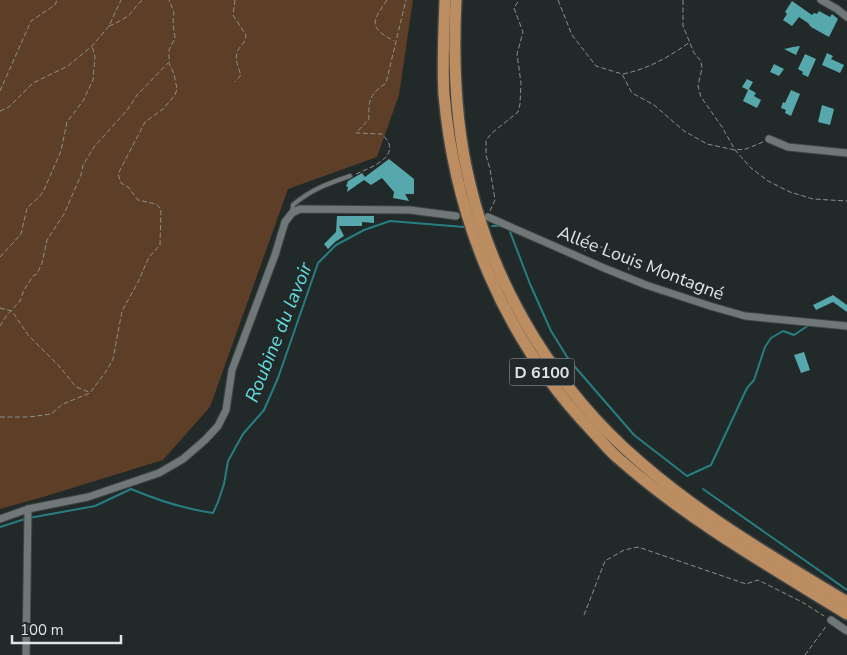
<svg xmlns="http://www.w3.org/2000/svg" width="847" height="655" viewBox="0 0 847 655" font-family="'Nunito Sans',sans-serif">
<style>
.green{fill:#5c3f26}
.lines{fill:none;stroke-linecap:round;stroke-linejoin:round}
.stream{stroke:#277e82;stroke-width:2}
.building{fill:#56a8ac}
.service-casing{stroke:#3f4444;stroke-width:6}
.minor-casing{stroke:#3f4444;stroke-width:9}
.primary-casing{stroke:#3f4444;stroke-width:14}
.path{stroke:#8a9090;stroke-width:1;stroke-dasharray:5 2.5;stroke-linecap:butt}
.service{stroke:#6f7777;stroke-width:4}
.minor{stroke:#6f7777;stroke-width:7}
.primary{stroke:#bc8d61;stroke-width:11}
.labels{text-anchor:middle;stroke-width:5;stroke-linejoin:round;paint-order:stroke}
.shield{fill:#222929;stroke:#a7acac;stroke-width:1}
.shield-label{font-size:16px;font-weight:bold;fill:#e0e4e4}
.street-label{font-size:18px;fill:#e0e4e4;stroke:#222929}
.water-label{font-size:19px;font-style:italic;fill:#62dee4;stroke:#222929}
</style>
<rect width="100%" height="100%" fill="#222929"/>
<!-- green -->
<polygon class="green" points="0,0 413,0 399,95 377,157 288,189 210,407 163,460 43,497 0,509"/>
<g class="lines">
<!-- stream -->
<g class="stream">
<polyline points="492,226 501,226"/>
<polyline points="509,229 530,284 551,331 569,360 634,435 687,476 711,465 747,388 754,380 765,347 771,338 783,331 794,335 809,325"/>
<polyline points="652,290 662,294"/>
<polyline points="703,489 847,590"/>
<path d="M 29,518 L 95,506 L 131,489 C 157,500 184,509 213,513 L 218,502 L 224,484 L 228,461 L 243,434 L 264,410 L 278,378 L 318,263 L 336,245 L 364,230 L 390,221 L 464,227"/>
<polyline points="0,527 25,519"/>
</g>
</g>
<!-- building -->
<g class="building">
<polygon points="792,1 812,15 814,13 817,14 819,11 830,17 832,14 838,19 829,37 811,27 808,23 799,17 792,26 783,20 787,14 785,12"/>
<polygon points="800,46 796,55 784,49 793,47"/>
<polygon points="827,53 833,56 831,59 844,65 840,73 822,65"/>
<polygon points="805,54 816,59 808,77 802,74 803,72 798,69"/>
<polygon points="774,64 784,69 779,76 770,72"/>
<polygon points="747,79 753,82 749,89 756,93 754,96 761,100 757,108 743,101 748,90 742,87"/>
<polygon points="791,90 800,94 791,116 785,113 786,110 781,108 783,102 785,103"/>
<polygon points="822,105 834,109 830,125 818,122"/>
<polygon points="389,159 414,179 414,194 405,194 409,201 393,198 394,192 382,178 371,185 364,180 347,192 348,187 346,186 348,181 362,173 365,177"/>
<polygon points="337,216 374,216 374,223 362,222 362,226 339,226 344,236 335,242 328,249 324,244 336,232"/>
<polygon points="833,295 847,305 847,312 833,302 816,310 813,305"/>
<polygon points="804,352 810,370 801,373 794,355"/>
</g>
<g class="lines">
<!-- service casing -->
<g class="service-casing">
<path id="service" d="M 292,213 L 293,205 C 310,190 329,183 350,176"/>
</g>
<!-- minor casing -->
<g class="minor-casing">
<g id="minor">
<polyline points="821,0 837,9 847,17"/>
<polyline points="769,139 788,147 847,153"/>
<polyline points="488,217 604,268 646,285 710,306 745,316 847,326"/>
<polyline points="0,519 28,509 88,497 159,473 183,459 205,440 218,426 226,410 232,370 275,255 285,222 292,213 300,209 410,210 456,216"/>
<polyline points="831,620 847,631"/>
<polyline points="26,655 28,509"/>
</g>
</g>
<!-- primary casing -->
<g class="primary-casing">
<g id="primary">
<path d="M 445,0 C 444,31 442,63 444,95 C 455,220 505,340 592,431 C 601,440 609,451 619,459 C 688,520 769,566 847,614"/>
<path d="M 456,0 C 453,61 455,124 470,184 C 495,290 557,391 640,462 C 703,517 776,559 847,602"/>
</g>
</g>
<!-- path -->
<g class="path">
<path d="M 235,0 L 233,15 L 246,35 C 245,43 242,44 238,50 C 234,58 238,67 241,75 L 235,82"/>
<path d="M 387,0 C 372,22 368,27 394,41"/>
<polyline points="558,0 572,35 596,66 622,74 632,93 654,105 684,131 707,144 735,150 746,149 763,142"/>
<polyline points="683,0 683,26 694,53 701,61 702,68 698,86 701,97 722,127 735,150 751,168 768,181 790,192 813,199 847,201"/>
<path d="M 109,26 C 113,25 125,18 128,16 C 135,10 135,5 143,0"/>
<path d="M 623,74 C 648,69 669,57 690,42"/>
<polyline points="0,91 31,21 55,5 57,0"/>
<polyline points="0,111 9,107 33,83 68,66 92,46 109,26 121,0"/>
<path d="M 356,174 C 367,169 394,160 389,144 C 388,140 384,137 382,134 L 356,133 L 369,119 C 368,100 370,94 386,83 L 406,0"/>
<polyline points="490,211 495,200 490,169 486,155 486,140 492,133 518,112 520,104 521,83 517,54 523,32 514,8 519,0"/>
<path d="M 584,251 C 599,240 615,252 628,262 L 629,271"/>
<polyline points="0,257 21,234 27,208 39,197 43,192 61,151 67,122 83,101 93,80 95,57 92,46"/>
<polyline points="0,308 12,311 28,335 59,366 76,387 89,392"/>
<polyline points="0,326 7,315 20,301 24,290 33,276 37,274 42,263 47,240 64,214 81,175 83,165 94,147 128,109 137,95 168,63"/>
<polyline points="0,417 29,417 51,414 63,404 90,393 107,370 113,359 122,311 138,282 149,257 160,245 161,209 156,204 138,200 129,188 121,183 118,174 145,122 163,109 175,95 177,89 174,74 169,63 169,50 175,38 173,22 174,12 169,0"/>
<polyline points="584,615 605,561 624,550 638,547 746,584 758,580 802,602 824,616"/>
<polyline points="805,655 827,625"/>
</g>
<!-- service -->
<use href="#service" class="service"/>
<!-- minor -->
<use href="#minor" class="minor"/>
<!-- primary -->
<use href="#primary" class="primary"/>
</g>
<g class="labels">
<!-- shield labels -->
<rect class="shield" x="509.5" y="358.5" width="65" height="27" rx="4"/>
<g class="shield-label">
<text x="542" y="378">D 6100</text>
</g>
<!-- street labels -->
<g class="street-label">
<text transform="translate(641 263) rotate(21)" y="6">Allée Louis Montagné</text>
</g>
<!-- water labels -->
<g class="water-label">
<text transform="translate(278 332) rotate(-68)" y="7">Roubine du lavoir</text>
</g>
</g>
<!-- scale -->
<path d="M12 635v8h109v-8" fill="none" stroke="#e0e4e4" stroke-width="2.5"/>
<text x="20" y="635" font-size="15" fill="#e0e4e4" stroke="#222929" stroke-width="4" paint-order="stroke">100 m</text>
</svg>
